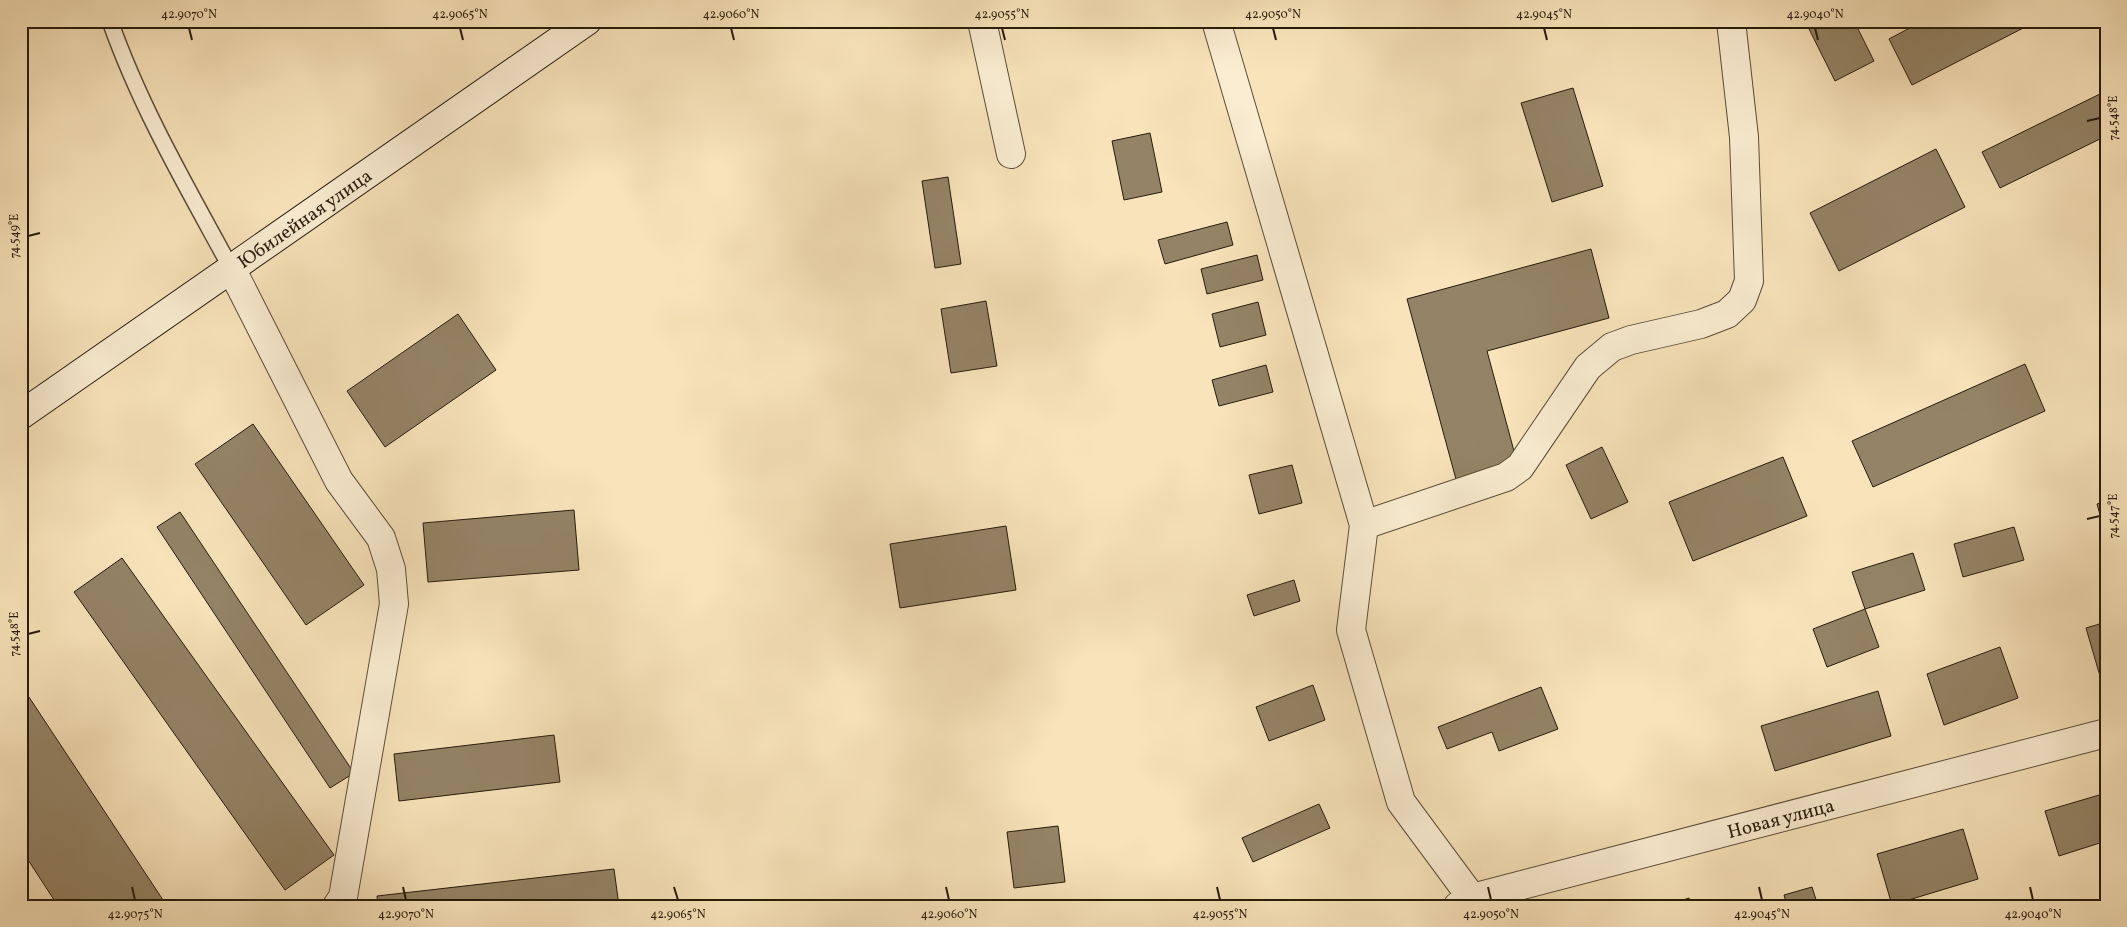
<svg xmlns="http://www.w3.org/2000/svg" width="2127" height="927" viewBox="0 0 2127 927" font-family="Vollkorn,serif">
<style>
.building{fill:#948366;stroke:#271b0c}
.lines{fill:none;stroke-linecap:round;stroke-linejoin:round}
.service-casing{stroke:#5b4d38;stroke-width:18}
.minor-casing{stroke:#5b4d38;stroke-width:30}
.secondary-casing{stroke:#271b0c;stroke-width:30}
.service{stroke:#faedd2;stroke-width:15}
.minor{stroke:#faedd2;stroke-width:28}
.secondary{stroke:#faedd2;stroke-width:28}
.ticks{fill:none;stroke:#271b0c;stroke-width:2}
.labels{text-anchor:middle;stroke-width:4;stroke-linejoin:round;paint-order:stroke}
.street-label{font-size:19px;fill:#271b0c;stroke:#faedd2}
.neatline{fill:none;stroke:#271b0c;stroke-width:2}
.ticks-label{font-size:12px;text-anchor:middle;fill:#271b0c}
</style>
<rect width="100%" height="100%" fill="#f8e3ba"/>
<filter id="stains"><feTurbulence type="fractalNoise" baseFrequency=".004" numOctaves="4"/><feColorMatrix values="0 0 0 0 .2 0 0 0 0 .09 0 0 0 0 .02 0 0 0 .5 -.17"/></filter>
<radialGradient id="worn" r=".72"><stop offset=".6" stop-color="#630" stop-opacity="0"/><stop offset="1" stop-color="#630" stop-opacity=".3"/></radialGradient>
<!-- building -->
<g class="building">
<polygon points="1809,21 1854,21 1874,61 1835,81 1806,23"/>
<polygon points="1923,21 2037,21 1912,85 1889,39"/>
<polygon points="1573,88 1603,186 1552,202 1521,103"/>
<polygon points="2106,91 2106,136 2000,188 1982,152"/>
<polygon points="1150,133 1162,192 1124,200 1112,141"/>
<polygon points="1936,149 1965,207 1839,271 1810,213"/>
<polygon points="948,177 961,264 935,268 922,181"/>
<polygon points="1227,222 1233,245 1165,264 1158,240"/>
<polygon points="1591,249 1609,318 1487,351 1518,466 1457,483 1407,299"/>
<polygon points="1257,255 1263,280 1207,294 1201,269"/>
<polygon points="986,301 997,366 951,373 941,309"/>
<polygon points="1258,302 1266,335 1220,347 1212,314"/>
<polygon points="458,314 496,370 385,447 347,391"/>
<polygon points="2025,364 2045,411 1873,487 1852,441"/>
<polygon points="1266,365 1273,392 1219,406 1212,380"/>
<polygon points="253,424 364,585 306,625 195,464"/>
<polygon points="1602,447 1628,502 1591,519 1566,465"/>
<polygon points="1783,457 1807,516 1693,561 1669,502"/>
<polygon points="1292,465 1302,503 1259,514 1249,475"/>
<polygon points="2106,501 2106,537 2097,504"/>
<polygon points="574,510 579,570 428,582 423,523"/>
<polygon points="180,512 354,773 330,788 157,527"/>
<polygon points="1006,526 1016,590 900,608 890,544"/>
<polygon points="2014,527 2024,560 1963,577 1954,544"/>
<polygon points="1913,553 1925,590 1865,609 1852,572"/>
<polygon points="122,558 334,855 285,890 74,592"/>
<polygon points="1294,580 1300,601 1254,616 1247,595"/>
<polygon points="1865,609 1879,647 1827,667 1813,629"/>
<polygon points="2106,622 2106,681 2102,683 2086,628"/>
<polygon points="2000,647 2018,698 1944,725 1927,674"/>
<polygon points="21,685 167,906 58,906 21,849"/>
<polygon points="1313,685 1325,720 1269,741 1256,707"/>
<polygon points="1541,687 1558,729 1499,751 1492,732 1447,749 1438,727"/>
<polygon points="1878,691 1891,736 1775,771 1761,726"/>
<polygon points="554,735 560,782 399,801 394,754"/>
<polygon points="2106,793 2106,841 2059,856 2045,811"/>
<polygon points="1319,804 1330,828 1253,862 1242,838"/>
<polygon points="1058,826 1065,882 1014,888 1007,832"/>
<polygon points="1963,829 1978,879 1892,905 1877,854"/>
<polygon points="614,869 619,906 378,906 377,896"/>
<polygon points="1812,887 1818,906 1787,906 1784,895"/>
<polygon points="1689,898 1691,906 1665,906"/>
</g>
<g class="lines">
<!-- service casing -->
<g class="service-casing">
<path id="service" d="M 110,21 C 141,109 188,189 232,270"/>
</g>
<!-- minor casing -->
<g class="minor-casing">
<g id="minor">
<polyline points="982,21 1011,154"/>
<polyline points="1216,21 1364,525 1351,630 1401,802 1472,898"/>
<polyline points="232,270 339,481 381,538 391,569 394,604 343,897 337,906"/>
<polyline points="1364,525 1506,477 1520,467 1588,367 1612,347 1631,340 1701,324 1727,314 1742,300 1749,281 1744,137 1731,21"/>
<path id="s1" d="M 1458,906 L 1472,898 L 2106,733"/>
</g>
</g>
<!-- secondary casing -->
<g class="secondary-casing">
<g id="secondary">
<path id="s2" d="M 21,415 L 587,21"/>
</g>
</g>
<!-- service -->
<use href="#service" class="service"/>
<!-- minor -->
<use href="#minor" class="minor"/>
<!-- secondary -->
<use href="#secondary" class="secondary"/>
</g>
<!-- ticks -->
<path class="ticks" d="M 189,28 L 192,40M 460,28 L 463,40M 731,28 L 734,40M 1002,28 L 1005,40M 1273,28 L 1276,40M 1544,28 L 1547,40M 1815,28 L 1818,40M 2087,121 L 2100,118M 28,236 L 40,233M 2087,519 L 2100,516M 28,634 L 40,631M 132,887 L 135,900M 403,887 L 406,900M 674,887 L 678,900M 946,887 L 949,900M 1217,887 L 1220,900M 1488,887 L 1491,900M 1759,887 L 1762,900M 2030,887 L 2033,900"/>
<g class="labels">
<!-- street labels -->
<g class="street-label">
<text dy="7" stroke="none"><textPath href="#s2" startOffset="345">Юбилейная улица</textPath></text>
<text dy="7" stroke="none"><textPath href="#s1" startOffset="335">Новая улица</textPath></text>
</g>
</g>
<!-- margin -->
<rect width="2127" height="927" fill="none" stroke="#f8e3ba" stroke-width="55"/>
<rect x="28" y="28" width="2072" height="872" class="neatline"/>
<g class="ticks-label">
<text x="189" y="18">42.9070°N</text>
<text x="460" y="18">42.9065°N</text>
<text x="731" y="18">42.9060°N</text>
<text x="1002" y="18">42.9055°N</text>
<text x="1273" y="18">42.9050°N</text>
<text x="1544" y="18">42.9045°N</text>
<text x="1815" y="18">42.9040°N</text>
<text transform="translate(2113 118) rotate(-90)" y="4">74.548°E</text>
<text transform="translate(14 236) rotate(-90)" y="4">74.549°E</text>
<text transform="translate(2113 516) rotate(-90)" y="4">74.547°E</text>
<text transform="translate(14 634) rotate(-90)" y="4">74.548°E</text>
<text x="135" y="918">42.9075°N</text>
<text x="406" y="918">42.9070°N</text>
<text x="678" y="918">42.9065°N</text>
<text x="949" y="918">42.9060°N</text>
<text x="1220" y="918">42.9055°N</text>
<text x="1491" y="918">42.9050°N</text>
<text x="1762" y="918">42.9045°N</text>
<text x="2033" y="918">42.9040°N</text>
</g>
<rect width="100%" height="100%" filter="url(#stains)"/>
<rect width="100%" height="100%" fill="url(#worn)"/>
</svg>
